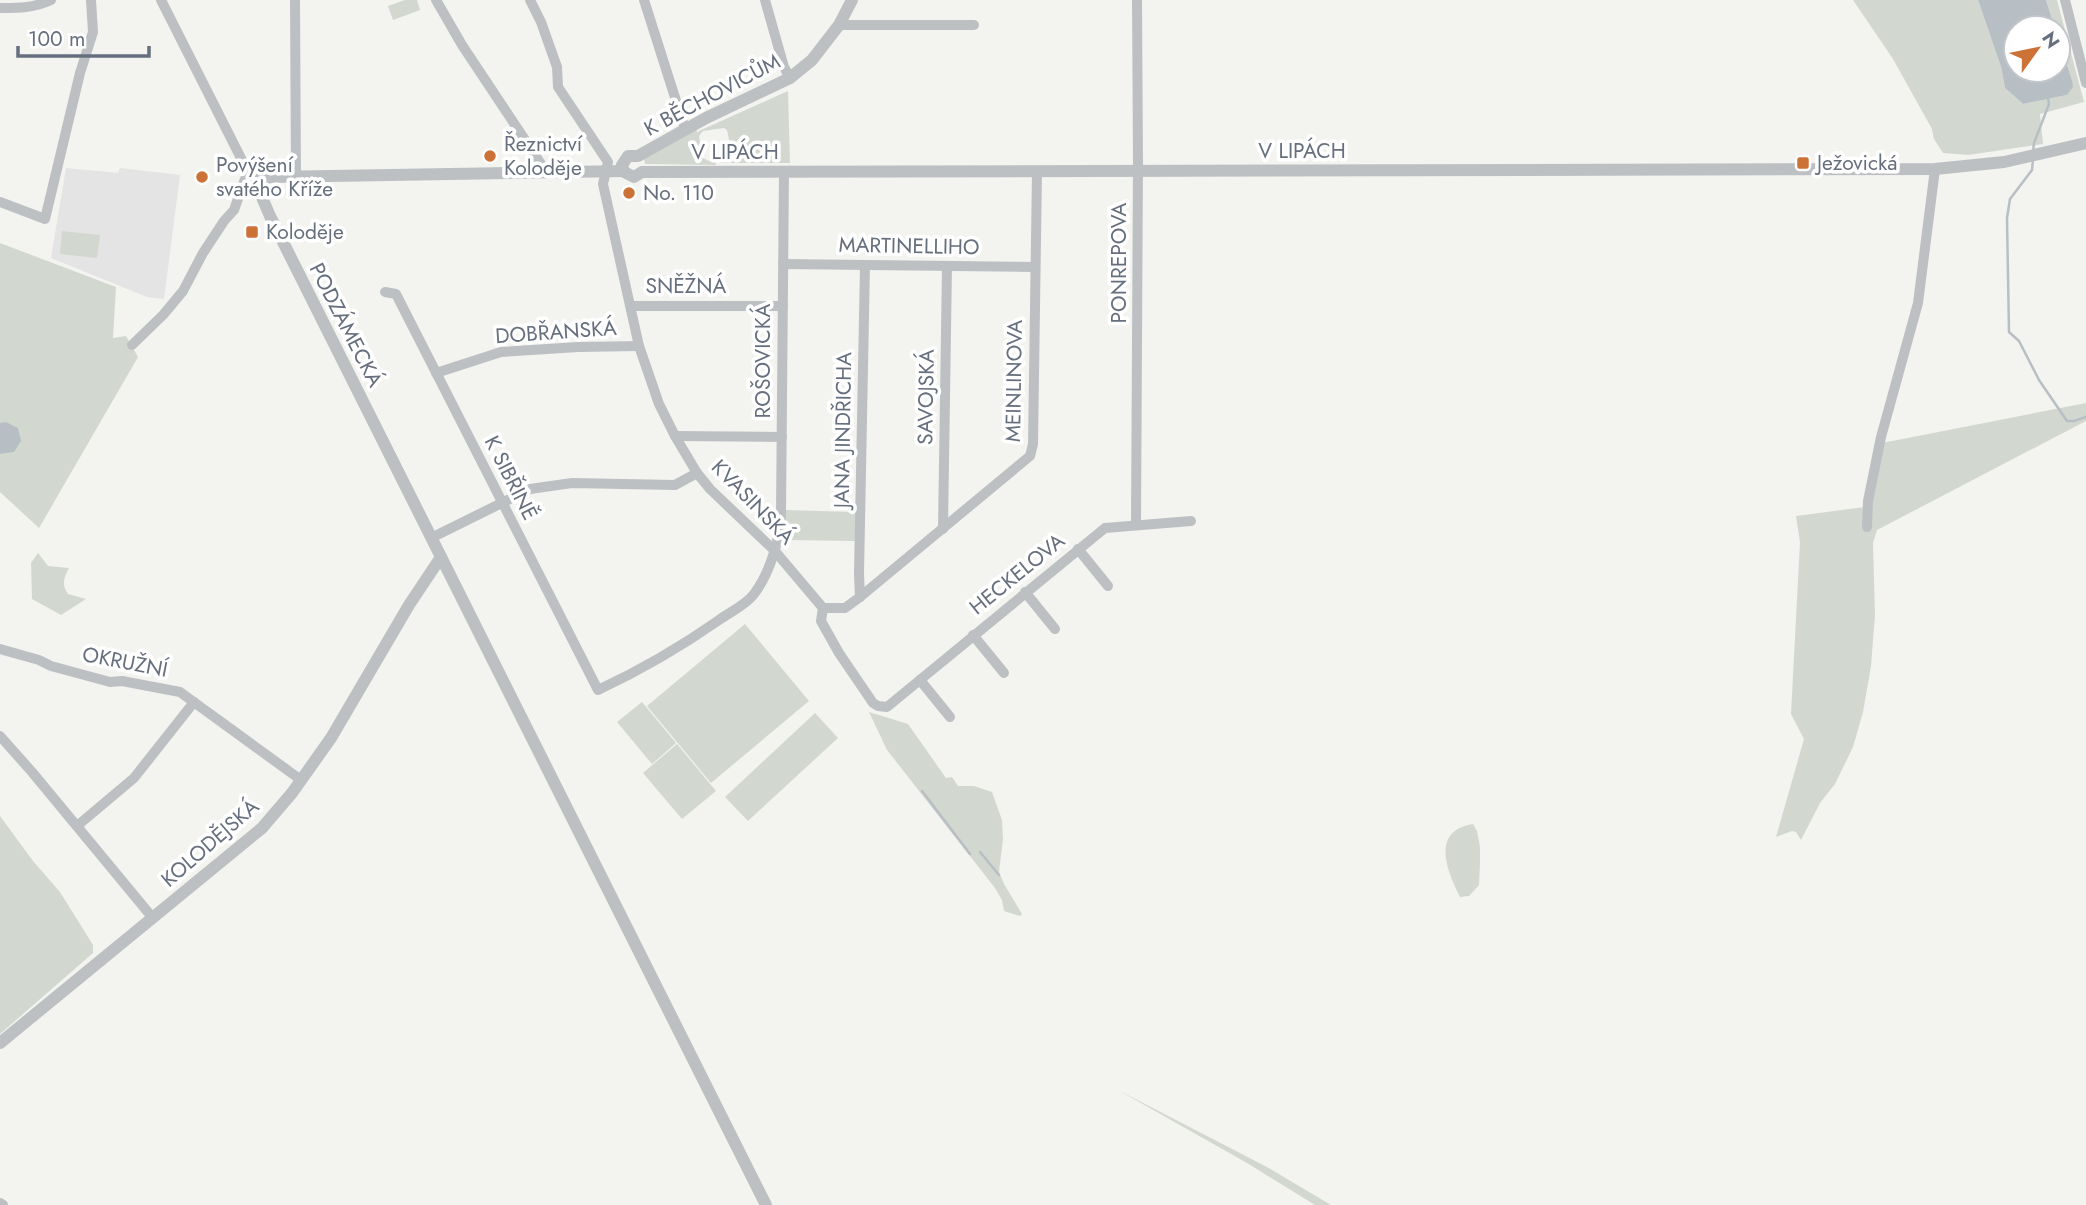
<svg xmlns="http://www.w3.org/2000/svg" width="2086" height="1205" viewBox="0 0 2086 1205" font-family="Jost,sans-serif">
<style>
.built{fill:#e3e4e3}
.green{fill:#d2d8d0}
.water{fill:#b8bfc4}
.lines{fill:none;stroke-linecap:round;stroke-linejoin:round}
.stream{stroke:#b8bfc4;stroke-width:2.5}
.minor{stroke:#bdc0c3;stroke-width:10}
.tertiary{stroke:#bdc0c3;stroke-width:12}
.poi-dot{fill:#cc7237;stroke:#fff;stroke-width:2.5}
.labels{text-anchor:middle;stroke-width:7;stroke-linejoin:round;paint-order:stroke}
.street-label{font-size:21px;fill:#666f7d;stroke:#fff}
.poi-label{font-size:21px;fill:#666f7d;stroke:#fff;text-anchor:start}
</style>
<rect width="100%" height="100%" fill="#f3f3f0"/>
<!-- built -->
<polygon class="built" points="66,168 118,173 120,168 180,175 164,299 147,297 51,258"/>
<!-- green -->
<g class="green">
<polygon points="405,0 417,0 420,10 393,20 388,6"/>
<polygon points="1853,0 1978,0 2001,67 2005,88 2023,104 2067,95 2072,80 2058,37 2058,28 2055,28 2046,0 2057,0 2084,102 2040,114 2043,144 1968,155 1943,153 1934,139 1932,129 1893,59"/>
<polygon points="788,91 790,163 720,163 719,159 729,158 732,154 727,130 724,128 703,131 699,136 703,158 709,161 715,160 716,165 645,164 644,159 696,129 698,133 699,131"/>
<polygon points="62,231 100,235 97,258 60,254"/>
<polygon points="0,243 116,287 113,338 126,336 138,357 39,528 0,492"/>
<polygon points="2086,403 2086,421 1877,530 1873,543 1875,615 1871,666 1863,712 1853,747 1835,784 1820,803 1801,840 1796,832 1792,831 1776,837 1804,739 1791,714 1800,542 1796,516 1865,507 1882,443"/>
<polygon points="784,510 856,512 855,541 786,540"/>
<path d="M 38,553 L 48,566 L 69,568 C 64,578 61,584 68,594 L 86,599 L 61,615 L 32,599 L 31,563 Z"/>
<polygon points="745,624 809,701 711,783 647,706"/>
<polygon points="642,702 676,743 652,764 617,722"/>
<polygon points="869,712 908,724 946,778 952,777 958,786 974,786 992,792 1002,820 1003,839 999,872 1004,884 1022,914 1020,916 1004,911 1002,900 995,888 887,750"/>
<polygon points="815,713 838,738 748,821 725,797"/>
<polygon points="677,744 716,791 682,819 643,773"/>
<polygon points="0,816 33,861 60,892 93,945 93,953 0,1034"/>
<path d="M 1473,824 L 1477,831 L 1480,847 L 1480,863 L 1479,885 L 1469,896 L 1460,897 C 1447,871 1430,831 1473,824 Z"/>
<polygon points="1118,1090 1267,1167 1331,1205 1315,1205 1247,1163"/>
</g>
<!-- water -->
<g class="water">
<polygon points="1978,0 2046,0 2055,28 2016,28 2016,70 2058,70 2058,37 2072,80 2073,87 2067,95 2023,104 2005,88 2001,67"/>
<polygon points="6,422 18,428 21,441 14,452 0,454 0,423"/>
</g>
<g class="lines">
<!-- stream -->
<g class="stream">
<polyline points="2033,152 2034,143 2049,104 2048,98"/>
<polyline points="2033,159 2032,170 2010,199 2007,218 2009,332 2019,341 2039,380 2067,421 2074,421 2086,417"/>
<polyline points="922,791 970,854"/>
<polyline points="980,852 999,875"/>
</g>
<!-- minor -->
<g class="minor">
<polyline points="161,0 249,174 260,182"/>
<polyline points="295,0 296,177"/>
<polyline points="436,0 462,45 547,173"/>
<polyline points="530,0 541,22 557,67 558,87 608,162 603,184 639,346 659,404 675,436 697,473 710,489 774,550 823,608"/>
<polyline points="644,0 685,129"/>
<polyline points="765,0 784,67 790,78"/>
<polyline points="2065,0 2086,83"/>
<path d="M 1,8 C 19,8 34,8 51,0"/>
<polyline points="839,25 974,25"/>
<polyline points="0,202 45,219 80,73 93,32 91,0"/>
<polyline points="783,264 1035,267"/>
<path d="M 385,292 L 396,294 L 598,690 C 643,669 679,648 719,620 C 730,612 746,605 754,594 C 770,573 780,539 781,513 L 784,172"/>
<polyline points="631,306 783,306"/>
<polyline points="132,345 163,315 183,291 203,253 224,221 234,210 245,179 249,174"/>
<polyline points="436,373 501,352 578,347 639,346"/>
<polyline points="675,436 782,437"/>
<polyline points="1136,525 1138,162 1137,0"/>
<polyline points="1867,527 1868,501 1881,437 1918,303 1935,169"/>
<polyline points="943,529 947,266"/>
<polyline points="431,538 530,489 572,483 675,485 697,473"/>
<polyline points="1078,549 1108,586"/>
<polyline points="1025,592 1055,629"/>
<polyline points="860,597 859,574 865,265"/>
<polyline points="823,608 845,608 860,597 1030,456 1033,444 1037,171"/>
<polyline points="823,608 821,621 839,653 873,703 878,706 887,707 1105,528 1191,521"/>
<polyline points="973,635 1004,673"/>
<polyline points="0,649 39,660 51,666 110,682 122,681 180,692 301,780"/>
<polyline points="920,680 950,717"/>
<polyline points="0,736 32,772 152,917"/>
<polyline points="77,826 134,778 194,702"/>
<polyline points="0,1203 3,1205"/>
</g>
<!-- tertiary -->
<g class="tertiary">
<polyline points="852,0 839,25 812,60 790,78 706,118 638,156 628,156 622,165 624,172 634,177 642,172 1935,169 2004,162 2086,143"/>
<polyline points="624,171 270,177 262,181 258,188 270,216 766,1205"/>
<polyline points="0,1043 262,828 292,793 331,738 409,605 441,557"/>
</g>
</g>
<!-- markers -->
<g class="poi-dot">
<circle cx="490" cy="156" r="7"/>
<rect x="1796" y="156" width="14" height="14" rx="3.5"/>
<circle cx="202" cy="177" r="7"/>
<circle cx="629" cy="193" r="7"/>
<rect x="245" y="225" width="14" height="14" rx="3.5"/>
</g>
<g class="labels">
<!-- street labels -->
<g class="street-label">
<text transform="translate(712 95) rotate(-28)" y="7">K BĚCHOVICŮM</text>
<text x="1302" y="158">V LIPÁCH</text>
<text x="735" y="159">V LIPÁCH</text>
<text transform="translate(909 246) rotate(1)" y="7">MARTINELLIHO</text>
<text transform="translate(1119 263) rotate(-90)" y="7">PONREPOVA</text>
<text x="686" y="293">SNĚŽNÁ</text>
<text transform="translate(346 325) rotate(63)" y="7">PODZÁMECKÁ</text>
<text transform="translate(556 332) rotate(-4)" y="7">DOBŘANSKÁ</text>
<text transform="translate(763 361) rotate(-90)" y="7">ROŠOVICKÁ</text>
<text transform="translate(1014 381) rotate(-89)" y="7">MEINLINOVA</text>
<text transform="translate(926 397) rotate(-89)" y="7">SAVOJSKÁ</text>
<text transform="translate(843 430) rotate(-89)" y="7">JANA JINDŘICHA</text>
<text transform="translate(511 478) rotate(63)" y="7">K SIBŘINĚ</text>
<text transform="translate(753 502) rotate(46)" y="7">KVASINSKÁ</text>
<text transform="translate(1017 574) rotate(-39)" y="7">HECKELOVA</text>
<text transform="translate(125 662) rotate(11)" y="7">OKRUŽNÍ</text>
<text transform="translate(210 843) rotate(-41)" y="7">KOLODĚJSKÁ</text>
</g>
<!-- poi labels -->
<g class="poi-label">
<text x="504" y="151">Řeznictví<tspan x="504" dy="24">Koloděje</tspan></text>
<text x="1817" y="170">Ježovická</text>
<text x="216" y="172">Povýšení<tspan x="216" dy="24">svatého Kříže</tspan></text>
<text x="643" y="200">No. 110</text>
<text x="266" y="239">Koloděje</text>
</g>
</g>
<!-- north arrow -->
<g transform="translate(2037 49) rotate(57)"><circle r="33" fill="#ffffff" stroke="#c2c5cb" stroke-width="2"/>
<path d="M0-5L12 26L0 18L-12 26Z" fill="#cc7237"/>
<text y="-10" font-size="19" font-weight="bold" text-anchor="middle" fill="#666f7d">N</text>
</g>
<!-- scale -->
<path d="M18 46v10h131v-10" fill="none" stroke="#666f7d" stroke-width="3.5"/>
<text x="28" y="46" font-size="21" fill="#666f7d" stroke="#ffffff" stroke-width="5" paint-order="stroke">100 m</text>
</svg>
